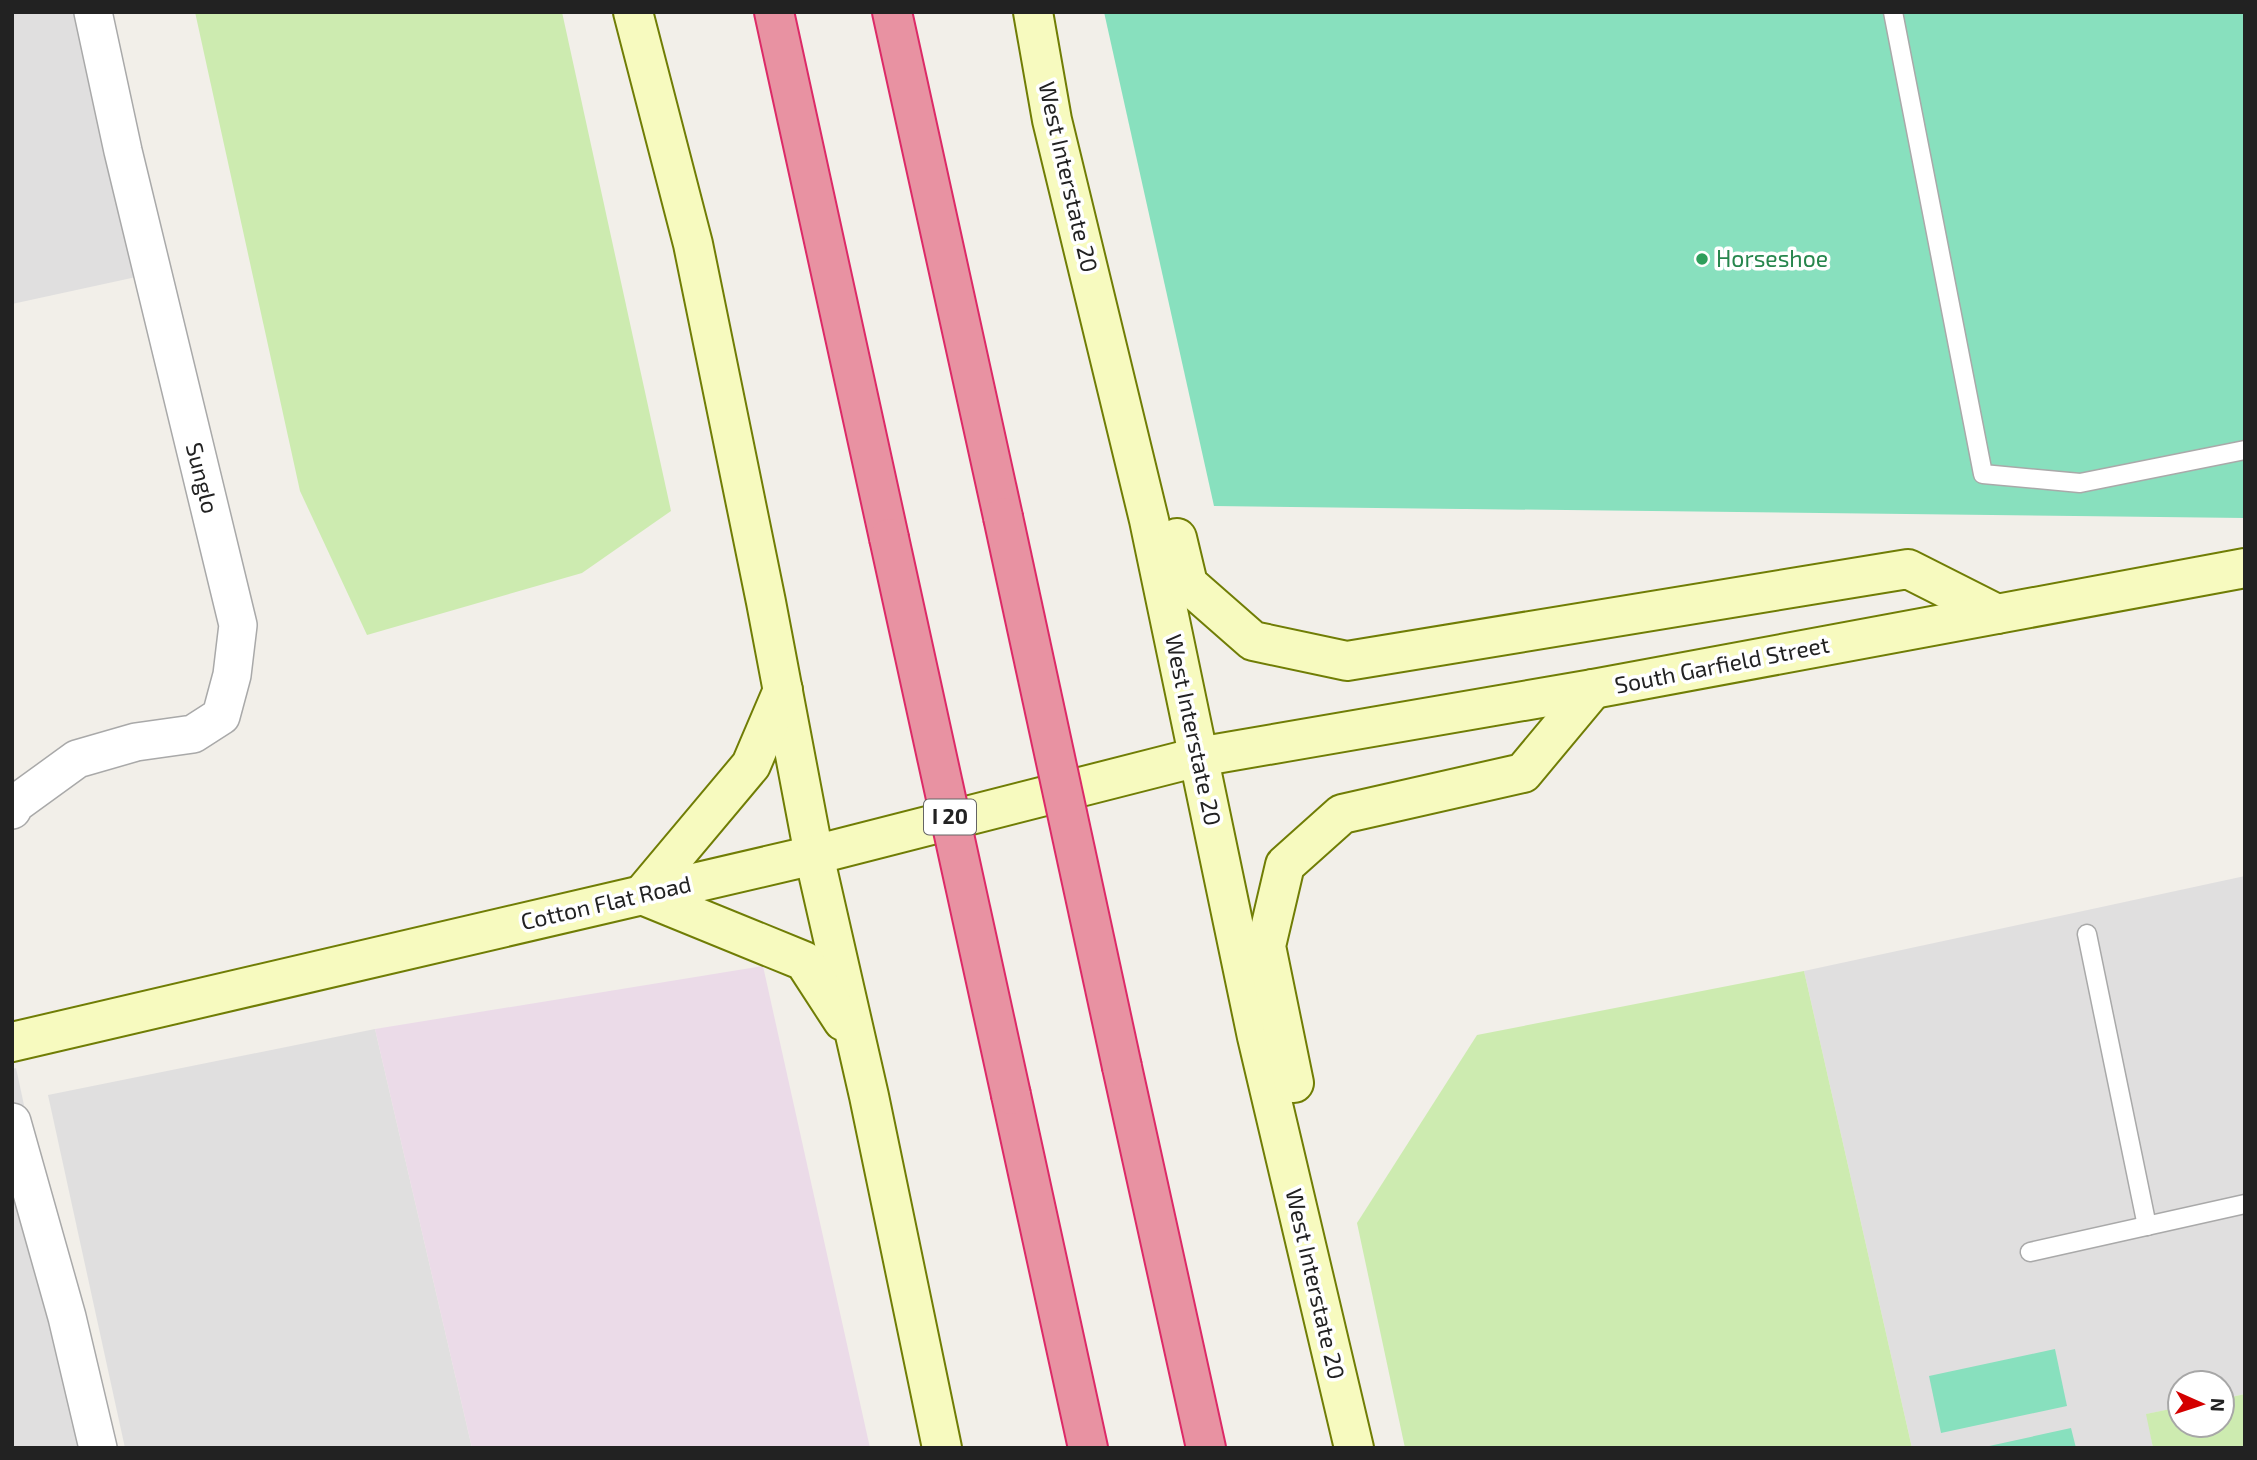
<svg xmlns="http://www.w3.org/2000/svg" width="2257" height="1460" viewBox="0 0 2257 1460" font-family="'Exo 2',sans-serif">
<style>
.residential{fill:#e0dfdf}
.industrial{fill:#ebdbe8}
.grass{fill:#cdebb0}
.pitch{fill:#88e0be}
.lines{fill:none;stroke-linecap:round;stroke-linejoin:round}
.lane-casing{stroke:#a9a9a9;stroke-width:21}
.street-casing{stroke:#a9a9a9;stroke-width:40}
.secondary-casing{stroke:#707d05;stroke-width:42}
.highway-casing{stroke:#dc2a67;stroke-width:42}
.lane{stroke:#fff;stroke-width:18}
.street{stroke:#fff;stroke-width:37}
.secondary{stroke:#f7fabf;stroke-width:38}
.highway{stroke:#e892a2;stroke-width:38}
.highway-bridge-casing{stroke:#dc2a67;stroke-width:42;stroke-linecap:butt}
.highway-bridge{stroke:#e892a2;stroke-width:38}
.leisure-dot{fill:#2e9e5b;stroke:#fff;stroke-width:2.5}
.labels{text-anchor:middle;stroke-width:7;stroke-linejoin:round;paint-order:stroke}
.shield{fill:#fff;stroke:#646464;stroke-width:2}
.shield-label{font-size:21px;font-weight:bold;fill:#222}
.street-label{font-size:23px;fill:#222;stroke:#fff}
.leisure-label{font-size:23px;fill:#27864d;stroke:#fff;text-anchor:start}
</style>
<rect width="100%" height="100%" fill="#f2efe9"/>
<!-- residential -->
<g class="residential">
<polygon points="12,12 91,12 150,274 12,304"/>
<polygon points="2245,876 2245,1394 2222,1399 2222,1383 2180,1383 2180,1407 2147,1414 2153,1448 1912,1448 1804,971"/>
<polygon points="375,1029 472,1448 125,1448 48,1095"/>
<polygon points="16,1068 98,1448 12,1448 12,1069"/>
</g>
<!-- industrial -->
<polygon class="industrial" points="763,966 870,1448 472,1448 375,1029"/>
<!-- grass -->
<g class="grass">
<polygon points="195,12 562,12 671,511 582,573 367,635 300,491"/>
<polygon points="1804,971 1912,1448 1405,1448 1357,1223 1477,1035"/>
<polygon points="2245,1394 2245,1448 2153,1448 2146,1414 2180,1407 2180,1425 2222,1425 2222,1399"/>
</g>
<!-- pitch -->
<g class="pitch">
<polygon points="1104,12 2245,12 2245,518 1214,506"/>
<polygon points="2055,1349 2067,1406 1941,1433 1929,1376"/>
<polygon points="2071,1428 2076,1448 1980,1448"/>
</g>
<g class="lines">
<!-- lane casing -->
<g class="lane-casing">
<g id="lane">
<polyline points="1893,12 1983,474 2080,483 2245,450"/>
<polyline points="2087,934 2147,1226"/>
<polyline points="2030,1252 2245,1204"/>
</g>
</g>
<!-- street casing -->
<g class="street-casing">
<g id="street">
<polyline points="12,810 15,804 77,759 136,742 193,734 221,716 232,675 238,625 123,151 93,12"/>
<polyline points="12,1122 67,1317 98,1448"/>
</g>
</g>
<!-- secondary casing -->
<g class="secondary-casing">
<g id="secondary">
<polyline points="633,12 693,244 766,602 814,855 869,1096 942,1448"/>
<polyline points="1033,12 1052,120 1149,520 1257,1037 1354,1448"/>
<polyline points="1177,538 1188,584 1253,641 1347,661 1908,569 1997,614"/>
<polyline points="783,690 751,765 642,895 804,961 843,1021"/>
<polyline points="12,1042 814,855 1198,757 1593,689 2245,568"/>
<polyline points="1294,1083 1266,946 1285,865 1342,814 1523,773 1593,689"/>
</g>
</g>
<!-- highway casing -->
<g class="highway-casing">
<g id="highway">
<polyline points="774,12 889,538"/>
<polyline points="892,12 1003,517"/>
<polyline points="1122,1067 1206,1448"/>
<polyline points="1011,1095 1088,1448"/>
</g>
</g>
<!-- lane -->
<use href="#lane" class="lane"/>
<!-- street -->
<use href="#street" class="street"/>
<!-- secondary -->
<use href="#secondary" class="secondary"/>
<!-- highway -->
<use href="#highway" class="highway"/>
<!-- highway-bridge casing -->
<g class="highway-bridge-casing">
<g id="highway-bridge">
<polyline points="1003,517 1122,1067"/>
<polyline points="889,538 1011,1095"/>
</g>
</g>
<!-- highway-bridge -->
<use href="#highway-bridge" class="highway-bridge"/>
</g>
<!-- markers -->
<circle class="leisure-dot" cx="1702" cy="259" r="7"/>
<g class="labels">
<!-- shield labels -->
<rect class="shield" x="924" y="799.5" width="52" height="35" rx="5"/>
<g class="shield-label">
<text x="950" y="824">I 20</text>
</g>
<!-- street labels -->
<g class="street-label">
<text transform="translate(1068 177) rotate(77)" y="8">West Interstate 20</text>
<text transform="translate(202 478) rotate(76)" y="8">Sunglo</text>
<text transform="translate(1722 665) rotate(-11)" y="8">South Garfield Street</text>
<text transform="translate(1193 730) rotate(78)" y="8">West Interstate 20</text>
<text transform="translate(606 903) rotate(-13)" y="8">Cotton Flat Road</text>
<text transform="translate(1315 1284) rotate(77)" y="8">West Interstate 20</text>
</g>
<!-- leisure labels -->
<g class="leisure-label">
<text x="1716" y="267">Horseshoe</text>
</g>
</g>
<!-- border -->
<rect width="2257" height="1460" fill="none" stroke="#222222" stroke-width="28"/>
<!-- north arrow -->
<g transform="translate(2201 1404) rotate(93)"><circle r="33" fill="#ffffff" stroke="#a7a7a7" stroke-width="2"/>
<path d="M0-5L12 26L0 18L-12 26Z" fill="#d40000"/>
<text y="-10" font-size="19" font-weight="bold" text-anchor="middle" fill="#222222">N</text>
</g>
</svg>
